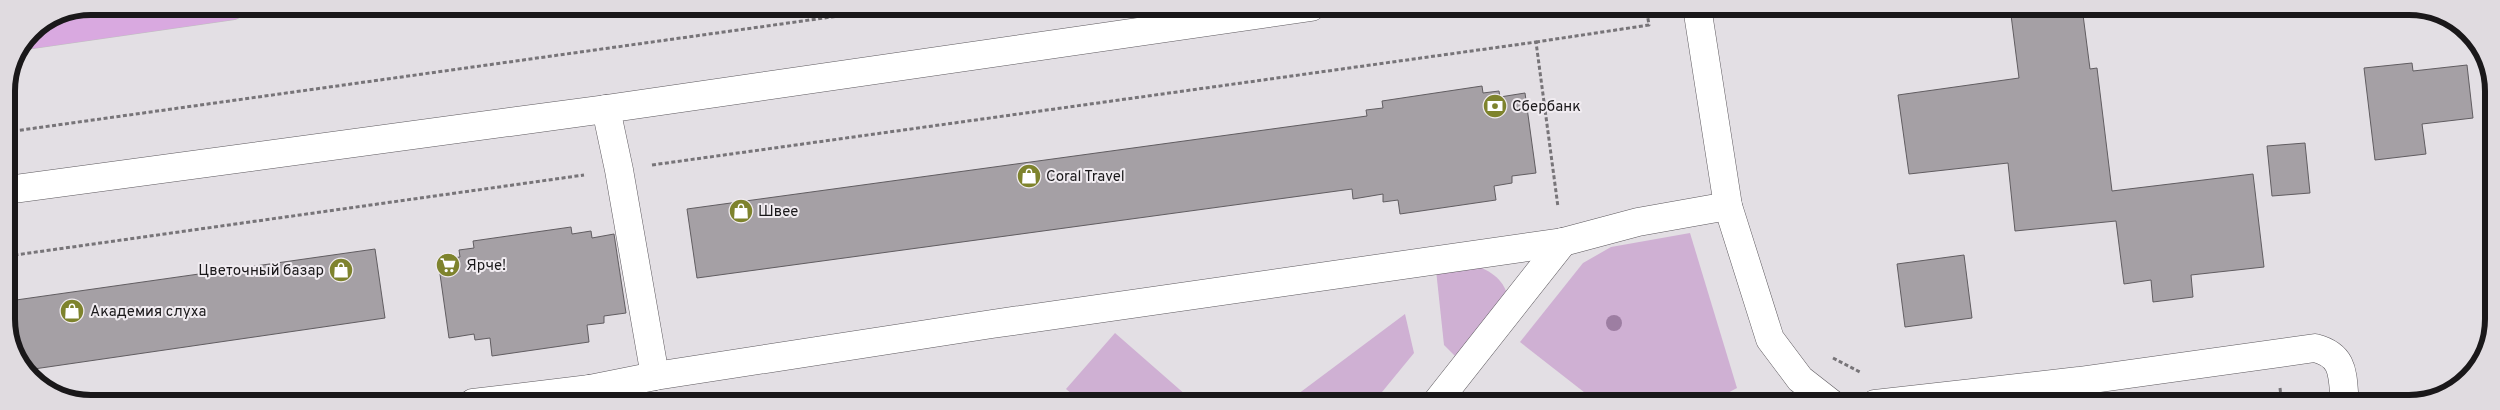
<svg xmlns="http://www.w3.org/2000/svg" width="2500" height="410" viewBox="0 0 2500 410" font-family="Overpass,sans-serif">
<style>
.green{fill:#cfb0d3}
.building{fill:#a5a0a5;stroke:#615d61}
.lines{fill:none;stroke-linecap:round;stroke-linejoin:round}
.minor-casing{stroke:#5d595e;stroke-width:29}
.major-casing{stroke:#bfbebf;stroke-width:29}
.path{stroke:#777478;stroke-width:3;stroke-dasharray:4 2.5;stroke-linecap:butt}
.minor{stroke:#fff;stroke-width:28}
.major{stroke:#d9a9e0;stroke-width:28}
.tree{fill:#9d7ea2}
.labels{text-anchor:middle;stroke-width:4;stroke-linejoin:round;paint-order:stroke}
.poi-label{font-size:15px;fill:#1a181a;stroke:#f1ecf1;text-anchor:start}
.rim{fill:none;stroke:#1a181a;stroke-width:6}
</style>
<rect width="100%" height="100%" fill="#e3dfe4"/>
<!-- green -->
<g class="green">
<polygon points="1690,233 1737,388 1707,404 1598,403 1520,342 1583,263 1611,247"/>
<path d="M 1473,264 C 1497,274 1505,281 1511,307 L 1476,355 L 1455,356 L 1444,345 L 1436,270 Z"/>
<polygon points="1405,314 1414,353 1373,403 1302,403 1294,397"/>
<polygon points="1115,333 1195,403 1083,403 1066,389"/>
</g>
<!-- building -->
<g class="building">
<polygon points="2010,7 2082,7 2090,69 2097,68 2112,191 2253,174 2264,267 2191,275 2193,297 2153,302 2151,280 2124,284 2116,221 2015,231 2008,163 1909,174 1898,95 2019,78"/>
<polygon points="2412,63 2413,71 2467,65 2473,118 2422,124 2426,154 2375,160 2364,68"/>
<polygon points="1482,86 1483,93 1499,91 1500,97 1525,93 1536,173 1512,176 1512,183 1494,186 1496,200 1400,214 1398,200 1383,202 1383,194 1353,199 1352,189 697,278 687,209 1367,116 1366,110 1383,108 1382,101"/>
<polygon points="2305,143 2310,193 2272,196 2267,146"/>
<polygon points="571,227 572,234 591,231 592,238 614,234 626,313 604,316 604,323 587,325 589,342 492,356 490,338 475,340 474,334 449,338 438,260 460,257 459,250 474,248 473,241"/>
<polygon points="375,249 385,318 27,370 9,341 9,301"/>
<polygon points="1964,255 1972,318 1905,327 1897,264"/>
</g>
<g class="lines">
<!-- minor casing -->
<g class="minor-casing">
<g id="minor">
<polyline points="1697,7 1728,206 1770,339 1800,379 1832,404"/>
<polyline points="606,109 619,170 655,376"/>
<polyline points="7,190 606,109 1311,7"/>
<polyline points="590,389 655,376 992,324 1563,242 1638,222 1728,206"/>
<polyline points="473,403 590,389 591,403"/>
<polyline points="1436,403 1563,242"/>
<path d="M 1875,404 L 2079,381 L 2315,348 C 2346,356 2342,376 2345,404"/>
</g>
</g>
<!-- major casing -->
<g class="major-casing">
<polyline id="major" points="29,35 231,6"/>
</g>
<!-- path -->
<g class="path">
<polyline points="1536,42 1649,25 1646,7"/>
<polyline points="7,132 903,7"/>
<polyline points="652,165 1536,42 1558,207"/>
<polyline points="8,256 584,175"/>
<polyline points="1833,358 1860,372"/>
<polyline points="2280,388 2282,404"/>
<polyline points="1750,404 1769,394"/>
</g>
<!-- minor -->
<use href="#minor" class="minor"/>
<!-- major -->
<use href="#major" class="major"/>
</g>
<!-- trees -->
<circle class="tree" cx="1614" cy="323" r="8"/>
<!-- icons -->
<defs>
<g id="bank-disc" transform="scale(1.25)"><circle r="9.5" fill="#7e832d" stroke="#f1ecf1"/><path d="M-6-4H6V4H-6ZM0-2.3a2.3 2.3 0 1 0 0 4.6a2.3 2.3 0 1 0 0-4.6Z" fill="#fff"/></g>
<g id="shop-disc" transform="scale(1.25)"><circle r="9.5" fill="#7e832d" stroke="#f1ecf1"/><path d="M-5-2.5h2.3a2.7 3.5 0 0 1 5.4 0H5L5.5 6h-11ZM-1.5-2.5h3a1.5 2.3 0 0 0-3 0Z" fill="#fff"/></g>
<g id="supermarket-disc" transform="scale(1.25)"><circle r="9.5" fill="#7e832d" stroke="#f1ecf1"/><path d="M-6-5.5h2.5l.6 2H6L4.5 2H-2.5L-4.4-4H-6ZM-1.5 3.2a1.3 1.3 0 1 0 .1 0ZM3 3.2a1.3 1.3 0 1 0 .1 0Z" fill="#fff"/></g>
</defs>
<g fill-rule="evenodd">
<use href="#bank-disc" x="1495" y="106"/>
<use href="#shop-disc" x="1029" y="176"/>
<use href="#shop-disc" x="741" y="211"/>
<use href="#supermarket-disc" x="448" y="265"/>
<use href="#shop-disc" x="341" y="270"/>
<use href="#shop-disc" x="72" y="311"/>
</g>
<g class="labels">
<!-- poi labels -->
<g class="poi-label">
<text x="1512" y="111">Сбербанк</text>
<text x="1046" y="181">Coral Travel</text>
<text x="758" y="216">Швее</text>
<text x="466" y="270">Ярче!</text>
<text x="324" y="275" text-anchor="end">Цветочный базар</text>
<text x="90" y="316">Академия слуха</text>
</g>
</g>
<!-- crop -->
<path d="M0 0H2500V410H0ZM91 15H2409A76 76 0 0 1 2485 91V319A76 76 0 0 1 2409 395H91A76 76 0 0 1 15 319V91A76 76 0 0 1 91 15Z" fill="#e0dbe0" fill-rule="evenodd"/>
<path class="rim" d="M91 15H2409A76 76 0 0 1 2485 91V319A76 76 0 0 1 2409 395H91A76 76 0 0 1 15 319V91A76 76 0 0 1 91 15Z"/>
</svg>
